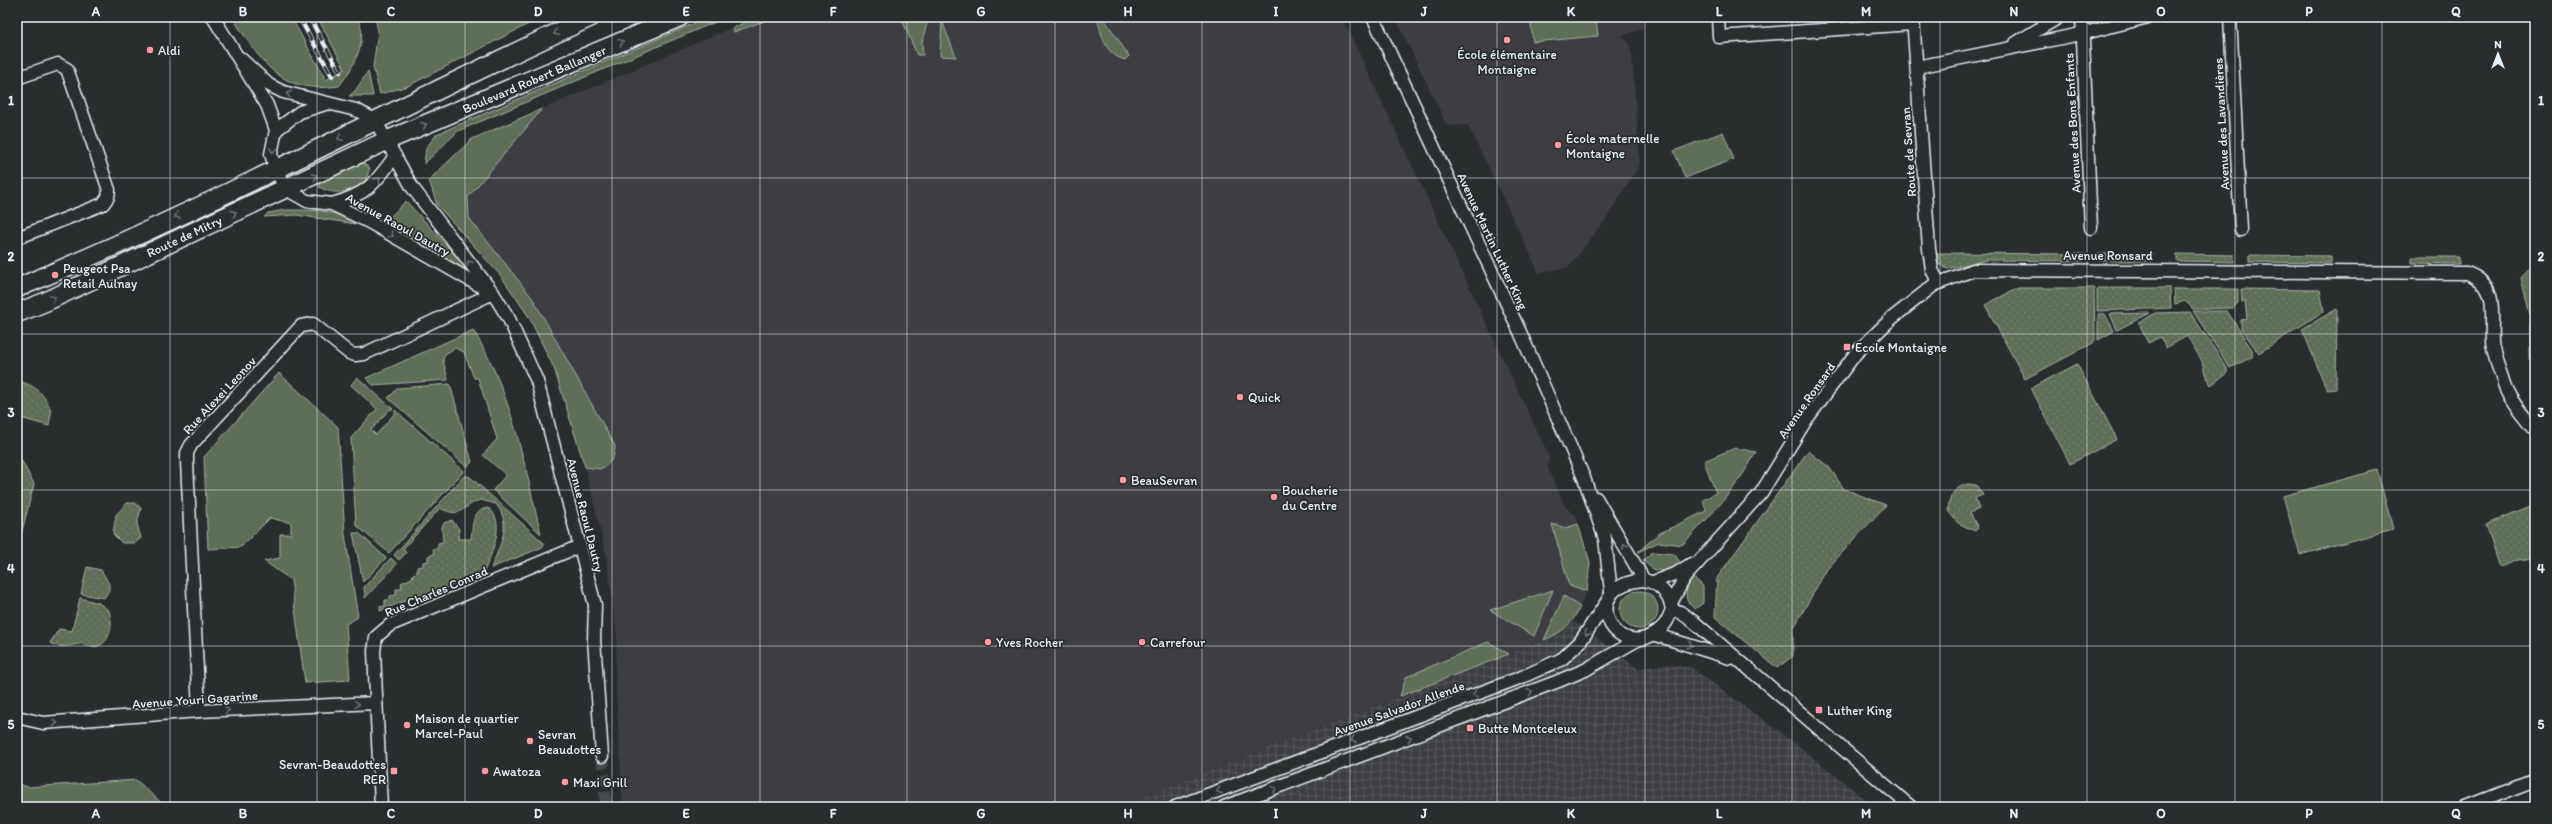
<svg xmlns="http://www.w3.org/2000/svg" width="2552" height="824" viewBox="0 0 2552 824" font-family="Itim,sans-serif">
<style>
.built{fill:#3c3c42}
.industrial{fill:url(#industrial-grid)}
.grass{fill:#5e6e57;stroke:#a3b0a8}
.park{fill:url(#park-dots);stroke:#a3b0a8}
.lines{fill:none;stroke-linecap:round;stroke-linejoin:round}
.minor-tunnel{stroke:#464a4c;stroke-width:12;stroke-dasharray:12 6;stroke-linecap:butt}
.minor-casing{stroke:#e8f1f8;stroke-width:15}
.secondary-casing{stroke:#e8f1f8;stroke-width:21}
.minor{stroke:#2a2d2e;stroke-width:12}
.secondary{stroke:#2a2d2e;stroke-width:18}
.rail-casing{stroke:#e8f1f8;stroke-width:4.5}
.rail{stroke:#2a2d2e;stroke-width:3;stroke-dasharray:9;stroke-linecap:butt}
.oneway{stroke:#6c7275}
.grid{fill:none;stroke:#e8f1f8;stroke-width:1;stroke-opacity:0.55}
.poi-dot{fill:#ff9aa2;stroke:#2a2d2e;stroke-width:1.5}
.labels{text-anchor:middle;stroke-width:3.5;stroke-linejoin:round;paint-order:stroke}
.poi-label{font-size:13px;fill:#e8f1f8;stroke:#2a2d2e;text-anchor:start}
.street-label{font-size:13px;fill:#e8f1f8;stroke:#2a2d2e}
.neatline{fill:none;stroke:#e8f1f8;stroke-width:1.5}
.grid-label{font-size:13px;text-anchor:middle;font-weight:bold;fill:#e8f1f8}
</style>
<defs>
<pattern id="industrial-grid" width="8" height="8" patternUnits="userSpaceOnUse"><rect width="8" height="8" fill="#3c3c42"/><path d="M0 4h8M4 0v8" fill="none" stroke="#58595e"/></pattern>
<pattern id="park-dots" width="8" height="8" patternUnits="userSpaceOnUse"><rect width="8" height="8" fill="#5e6e57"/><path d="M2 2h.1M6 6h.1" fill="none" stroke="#758370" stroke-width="1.8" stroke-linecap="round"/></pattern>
</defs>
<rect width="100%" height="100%" fill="#2a2d2e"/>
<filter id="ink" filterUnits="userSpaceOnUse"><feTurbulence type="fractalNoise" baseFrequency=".025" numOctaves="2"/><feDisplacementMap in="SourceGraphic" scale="8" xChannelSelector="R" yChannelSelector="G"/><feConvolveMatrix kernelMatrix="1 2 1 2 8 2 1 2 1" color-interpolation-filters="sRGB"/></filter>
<g filter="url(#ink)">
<!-- built -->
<g class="built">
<polygon points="757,17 1342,17 1549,456 1548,469 1566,508 1576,515 1590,562 1587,591 1574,621 1558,635 1116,807 623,807 615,676 617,635 606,554 585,467 554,368 529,317 501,276 437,205 429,180 472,139"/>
<polygon points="1395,17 1643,17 1644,28 1622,36 1629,42 1632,55 1640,164 1606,219 1569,267 1539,273 1468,125 1447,126"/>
</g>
<!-- industrial -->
<polygon class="industrial" points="1574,621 1638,669 1665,664 1692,668 1791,740 1875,807 1116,807 1558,635"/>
<!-- grass -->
<g class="grass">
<path d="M 232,17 L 291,17 L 326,80 L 345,69 L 317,17 L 357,17 C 370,38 353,69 339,86 C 279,95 261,61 232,17 Z"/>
<polygon points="375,17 542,17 408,86 380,94 373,67 378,31"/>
<polygon points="709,17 727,17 458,131 424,164 426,148 437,134"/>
<polygon points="758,17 775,17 734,32 732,28"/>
<polygon points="901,17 923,17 927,23 922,42 923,55 917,55"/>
<polygon points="944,17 953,17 942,21 956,57 940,56 942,21"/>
<path d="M 1097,17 L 1103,17 L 1129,56 L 1125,60 C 1104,54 1102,36 1097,17 Z"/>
<polygon points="1530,17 1596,17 1598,36 1533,42"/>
<polygon points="368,71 373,96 349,96 355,91"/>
<path d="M 542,109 L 468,197 L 469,218 L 533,299 L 615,446 C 615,458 610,464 600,469 L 585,467 L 554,368 L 529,317 L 501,276 L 437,205 L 429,180 L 472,139 Z"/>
<polygon points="1723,132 1734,159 1685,178 1674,151"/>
<path d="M 363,163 L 370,168 L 364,184 C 348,192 335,196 319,187 L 319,182 Z"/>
<polygon points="406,201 475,276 383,224"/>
<path d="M 286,210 C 309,210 337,209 356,224 L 296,215 L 264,217 L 268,213 Z"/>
<path d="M 473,330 C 512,392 524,464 541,534 L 493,490 L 506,475 L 483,455 L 497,439 L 478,378 L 474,378 L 464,352 L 455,348 L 445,354 L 443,360 L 448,380 L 373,385 L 366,378 Z"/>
<polygon points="279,373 338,427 345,535 358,617 346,624 350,680 305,683 291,580 264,561 280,558 280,534 291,534 291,523 270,518 241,547 208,549 204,457"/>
<polygon points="357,377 393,409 390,409 371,430 376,435 395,413 395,410 464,471 389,553 356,525 351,438 377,409 351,385"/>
<polygon points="450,384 472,462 467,467 388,398 398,388"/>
<path d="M 1735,448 L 1756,452 C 1736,490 1712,514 1682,545 L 1659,542 L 1638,552 L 1658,534 L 1706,511 L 1703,500 L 1716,493 L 1704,461 Z"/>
<polygon points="2377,470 2393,529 2300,555 2283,496"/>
<polygon points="1552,524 1566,528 1578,524 1590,562 1587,591 1569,585"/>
<polygon points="353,533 359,533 386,558 363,582"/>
<path d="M 1653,552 L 1674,554 L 1682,565 C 1665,572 1655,575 1643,560 Z"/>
<polygon points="391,558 397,564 365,598 364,587"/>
<path d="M 1693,577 L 1703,586 L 1703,603 L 1695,609 C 1682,600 1685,589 1693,577 Z"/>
<polygon points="1553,590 1534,636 1490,610"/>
<circle cx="1639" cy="610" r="19"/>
<path d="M 1564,596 L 1580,607 C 1572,624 1562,633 1544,640 Z"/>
<polygon points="1488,642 1509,654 1400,696 1406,677"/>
<polygon points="136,780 166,807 29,807 17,804 17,784 28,787"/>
</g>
<!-- park -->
<g class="park">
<polygon points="1937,253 2084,254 2084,261 1986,260 1947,269 1939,264"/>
<rect x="2099" y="254" width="53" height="7"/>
<polygon points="2177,254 2234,255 2234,262 2177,261"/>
<polygon points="2249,255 2331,256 2331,263 2249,262"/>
<polygon points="2411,257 2459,257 2459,264 2411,263"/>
<polygon points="2535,261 2535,315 2530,315 2521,278"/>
<polygon points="2018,288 2094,288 2095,339 2093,343 2025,379 1985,305"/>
<polygon points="2097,288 2170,288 2171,308 2097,311"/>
<polygon points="2174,289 2238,289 2238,303 2233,308 2193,309 2185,301 2175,304"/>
<polygon points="2241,289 2320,290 2324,311 2259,353 2241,329 2241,320 2247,318 2245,302 2242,302"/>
<polygon points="2337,309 2336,389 2327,390 2302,329"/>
<polygon points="2193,311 2227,311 2254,353 2252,357 2230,368"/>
<polygon points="2190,312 2227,368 2227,373 2211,385 2205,374 2202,361 2187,336 2166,348 2160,337 2148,343 2139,323 2155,313"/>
<polygon points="2150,313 2117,330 2110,314"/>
<polygon points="2098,314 2105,314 2114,331 2098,340"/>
<polygon points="2530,320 2535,320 2535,365 2530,359"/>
<polygon points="2077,364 2117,439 2070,464 2031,388"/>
<path d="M 17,382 C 32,381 49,398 51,413 C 51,417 49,422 49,426 L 17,417 Z"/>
<polygon points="1808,451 1829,467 1844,489 1886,505 1827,569 1793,629 1793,656 1777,668 1715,617 1717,578"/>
<polygon points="17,452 34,484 17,551"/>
<path d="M 464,476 L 469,476 L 544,543 L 543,547 L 491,568 C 499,547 513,525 496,504 L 481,500 C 461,505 463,520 440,508 L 403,549 L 406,553 L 399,560 L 394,555 Z"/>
<path d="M 1968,484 L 1976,485 L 1983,495 L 1975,498 L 1979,509 L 1970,513 L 1978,528 L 1975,531 L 1958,523 L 1948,511 C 1949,496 1954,487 1968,484 Z"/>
<polygon points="127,503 135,503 141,508 137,524 141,538 135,543 122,543 113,534 116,515"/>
<polygon points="2535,504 2535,558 2518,560 2501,567 2498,565 2485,525"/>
<path d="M 488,508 C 508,521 490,556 484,572 L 429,595 L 414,597 L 380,611 L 380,607 L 385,606 L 385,600 L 390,600 L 390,596 L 396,595 L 396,589 L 402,589 L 401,583 L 412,578 L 413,574 L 417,573 L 417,567 L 423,566 L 423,562 L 428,561 L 428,556 L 434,554 L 433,549 L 438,548 L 438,543 L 443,542 L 442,527 L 444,523 L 452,520 L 459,529 L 458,539 L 471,539 C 473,526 471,510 488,508 Z"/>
<polygon points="87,567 101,570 109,584 109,590 104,598 81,594"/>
<path d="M 80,598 L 99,603 L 109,611 C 114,625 110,647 92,647 C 88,647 83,643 80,644 C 71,645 58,649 50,643 L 59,629 L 72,631 Z"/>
</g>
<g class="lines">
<!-- minor-tunnel -->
<polyline class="minor-tunnel" points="602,756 606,807"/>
<!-- minor casing -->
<g class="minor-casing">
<g id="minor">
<polyline points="213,17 267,105 276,130"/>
<polyline points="1373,17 1520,332 1584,478 1605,539 1611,592"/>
<polyline points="1718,17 1719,37 1913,24"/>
<polyline points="1913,17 1929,249 1932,270 1939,283"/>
<polyline points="2082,17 2091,228"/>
<polyline points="2230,17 2241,230"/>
<polyline points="2016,43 2059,17"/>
<polyline points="240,58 269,85 283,92 356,110 375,120 412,187 493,293 509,319 537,381 595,605 594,639 602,756"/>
<polyline points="1917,67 2081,34 2148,17"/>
<polyline points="17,78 58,64 67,69 109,190 108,197 103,204 17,238"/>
<polyline points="325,104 300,112 276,130 271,154 276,171 286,189 307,201 332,204 369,222 487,290"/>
<path d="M 332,204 C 366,195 375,184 395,156"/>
<polyline points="1596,498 1644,580"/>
<path d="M 1644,580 C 1659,583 1669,594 1672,609 C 1668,621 1664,628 1652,635 C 1611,658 1578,585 1644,580 Z"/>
<polyline points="1653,582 1677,573 1691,564"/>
<path d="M 1671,603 L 1685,577 L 1761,493 L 1806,420 L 1856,353 L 1891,319 L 1934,285 L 1973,270 L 2467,273 C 2501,286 2490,314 2492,342 C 2493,356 2500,370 2504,384 C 2510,401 2524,416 2535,430"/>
<polyline points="1672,609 1680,612 1694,622 1911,807"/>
<polyline points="1653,634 1730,658"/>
<polyline points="199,711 187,462 187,453 191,445 301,326 313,324 349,353 355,355 364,354 493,293"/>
<polyline points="17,717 43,723 199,711 376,703"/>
<polyline points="381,807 374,651 376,637 390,625 580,546"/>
<polyline points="1175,807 1522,677 1562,659 1580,642 1608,600"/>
<polyline points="1224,807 1556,682 1585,670 1637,640"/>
<polyline points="2465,807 2535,780"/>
</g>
</g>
<!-- secondary casing -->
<g class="secondary-casing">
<g id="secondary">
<path d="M 17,288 C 213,207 399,105 591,17"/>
<polyline points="17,313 45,302 388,140 680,17"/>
</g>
</g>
<!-- minor -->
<use href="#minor" class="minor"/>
<!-- secondary -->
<use href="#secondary" class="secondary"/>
<!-- rail casing -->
<g class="rail-casing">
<g id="rail">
<polyline points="299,17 332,76"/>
<polyline points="309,17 340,72"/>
</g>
</g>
<!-- rail -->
<use href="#rail" class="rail"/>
</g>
<!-- one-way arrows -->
<defs><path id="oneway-chevron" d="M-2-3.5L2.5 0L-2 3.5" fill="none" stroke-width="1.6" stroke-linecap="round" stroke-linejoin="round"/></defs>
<g class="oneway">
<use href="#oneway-chevron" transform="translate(556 33) rotate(155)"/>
<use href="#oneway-chevron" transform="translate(621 42) rotate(-23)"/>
<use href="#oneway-chevron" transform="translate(289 94) rotate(-165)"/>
<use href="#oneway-chevron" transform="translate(424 125) rotate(-23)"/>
<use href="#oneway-chevron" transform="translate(340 138) rotate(153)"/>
<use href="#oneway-chevron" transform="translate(273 150) rotate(95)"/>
<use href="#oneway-chevron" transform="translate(315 176) rotate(-25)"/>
<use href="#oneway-chevron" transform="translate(378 180) rotate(-50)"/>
<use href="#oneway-chevron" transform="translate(234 213) rotate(-25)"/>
<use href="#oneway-chevron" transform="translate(177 216) rotate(155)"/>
<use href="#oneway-chevron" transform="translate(391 235) rotate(32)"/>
<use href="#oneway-chevron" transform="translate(469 263) rotate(-128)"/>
<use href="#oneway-chevron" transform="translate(53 298) rotate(-25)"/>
<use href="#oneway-chevron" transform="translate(1625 546) rotate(-121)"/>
<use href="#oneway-chevron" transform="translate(1587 633) rotate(127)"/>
<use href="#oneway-chevron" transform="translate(1690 645) rotate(18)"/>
<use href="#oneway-chevron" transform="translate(1530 692) rotate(-21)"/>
<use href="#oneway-chevron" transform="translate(1475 694) rotate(160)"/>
<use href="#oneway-chevron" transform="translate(357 704) rotate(-3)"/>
<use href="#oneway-chevron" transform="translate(227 710) rotate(-3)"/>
<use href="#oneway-chevron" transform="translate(55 723) rotate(-4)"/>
<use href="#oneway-chevron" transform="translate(1409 738) rotate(-21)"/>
<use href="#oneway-chevron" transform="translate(1353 740) rotate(160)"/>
<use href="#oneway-chevron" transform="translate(1274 789) rotate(-21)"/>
<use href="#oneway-chevron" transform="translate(1219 791) rotate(159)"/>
</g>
</g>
<!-- grid -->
<path class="grid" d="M 170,17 L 170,807M 317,17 L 317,807M 465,17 L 465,807M 612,17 L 612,807M 760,17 L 760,807M 907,17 L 907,807M 1055,17 L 1055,807M 1202,17 L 1202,807M 1350,17 L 1350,807M 1497,17 L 1497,807M 1645,17 L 1645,807M 1792,17 L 1792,807M 1940,17 L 1940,807M 2087,17 L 2087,807M 2235,17 L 2235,807M 2382,17 L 2382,807M 17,178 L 2535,178M 17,334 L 2535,334M 17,490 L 2535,490M 17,646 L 2535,646"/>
<!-- markers -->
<g class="poi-dot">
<circle cx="1507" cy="40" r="4"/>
<circle cx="150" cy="50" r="4"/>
<circle cx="1558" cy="145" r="4"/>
<circle cx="55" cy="275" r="4"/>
<rect x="1843" y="343" width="8" height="8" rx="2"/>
<circle cx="1240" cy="397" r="4"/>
<circle cx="1123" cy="480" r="4"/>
<circle cx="1274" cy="497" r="4"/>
<circle cx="988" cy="642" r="4"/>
<circle cx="1142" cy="642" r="4"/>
<rect x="1815" y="706" width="8" height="8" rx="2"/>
<circle cx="407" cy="725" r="4"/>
<rect x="1466" y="724" width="8" height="8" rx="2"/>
<circle cx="530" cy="741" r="4"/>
<rect x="390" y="767" width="8" height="8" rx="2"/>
<circle cx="485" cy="771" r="4"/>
<circle cx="565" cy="782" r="4"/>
</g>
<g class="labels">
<!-- poi labels -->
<g class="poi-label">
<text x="158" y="55">Aldi</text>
<text x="1507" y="59" text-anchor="middle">École élémentaire<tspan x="1507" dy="15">Montaigne</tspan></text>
<text x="1566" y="143">École maternelle<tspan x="1566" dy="15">Montaigne</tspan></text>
<text x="63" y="273">Peugeot Psa<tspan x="63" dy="15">Retail Aulnay</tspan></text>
<text x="1855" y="352">Ecole Montaigne</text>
<text x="1248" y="402">Quick</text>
<text x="1131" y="485">BeauSevran</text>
<text x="1282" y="495">Boucherie<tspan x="1282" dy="15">du Centre</tspan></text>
<text x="996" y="647">Yves Rocher</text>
<text x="1150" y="647">Carrefour</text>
<text x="1827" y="715">Luther King</text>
<text x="415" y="723">Maison de quartier<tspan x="415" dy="15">Marcel-Paul</tspan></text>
<text x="1478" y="733">Butte Montceleux</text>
<text x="538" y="739">Sevran<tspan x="538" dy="15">Beaudottes</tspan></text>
<text x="386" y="769" text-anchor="end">Sevran-Beaudottes<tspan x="386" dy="15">RER</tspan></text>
<text x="493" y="776">Awatoza</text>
<text x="573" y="787">Maxi Grill</text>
</g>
<!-- street labels -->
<g class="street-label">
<text transform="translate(534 79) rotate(-23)" y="5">Boulevard Robert Ballanger</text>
<text transform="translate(2072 123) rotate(-93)" y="5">Avenue des Bons Enfants</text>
<text transform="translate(2221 124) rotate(-93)" y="5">Avenue des Lavandières</text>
<text transform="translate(1908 152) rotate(-94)" y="5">Route de Sevran</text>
<text transform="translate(398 224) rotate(29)" y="5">Avenue Raoul Dautry</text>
<text transform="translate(184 236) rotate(-25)" y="5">Route de Mitry</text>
<text transform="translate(1493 241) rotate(65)" y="5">Avenue Martin Luther King</text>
<text x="2108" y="260">Avenue Ronsard</text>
<text transform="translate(219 395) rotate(-47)" y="5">Rue Alexei Leonov</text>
<text transform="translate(1806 400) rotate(-55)" y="5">Avenue Ronsard</text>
<text transform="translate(586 515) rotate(76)" y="5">Avenue Raoul Dautry</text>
<text transform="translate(436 591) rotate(-23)" y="5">Rue Charles Conrad</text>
<text transform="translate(195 699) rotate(-4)" y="5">Avenue Youri Gagarine</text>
<text transform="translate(1399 708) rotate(-20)" y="5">Avenue Salvador Allende</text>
</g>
</g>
<!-- margin -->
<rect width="2552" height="824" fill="none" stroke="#2a2d2e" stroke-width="44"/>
<!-- north arrow -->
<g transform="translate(2498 54)" stroke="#2a2d2e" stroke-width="3" paint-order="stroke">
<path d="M0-3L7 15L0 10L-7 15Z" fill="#e8f1f8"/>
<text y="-6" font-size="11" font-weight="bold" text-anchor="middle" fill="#e8f1f8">N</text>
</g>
<rect x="22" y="22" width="2508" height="780" class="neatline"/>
<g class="grid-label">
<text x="96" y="16">A</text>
<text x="243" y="16">B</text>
<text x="391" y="16">C</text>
<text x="538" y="16">D</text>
<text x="686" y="16">E</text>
<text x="833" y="16">F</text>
<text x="981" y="16">G</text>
<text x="1128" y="16">H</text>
<text x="1276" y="16">I</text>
<text x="1424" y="16">J</text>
<text x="1571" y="16">K</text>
<text x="1719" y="16">L</text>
<text x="1866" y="16">M</text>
<text x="2014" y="16">N</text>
<text x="2161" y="16">O</text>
<text x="2309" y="16">P</text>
<text x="2456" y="16">Q</text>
<text x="11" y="105">1</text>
<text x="2541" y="105">1</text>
<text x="11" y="261">2</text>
<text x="2541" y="261">2</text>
<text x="11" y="417">3</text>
<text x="2541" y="417">3</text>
<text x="11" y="573">4</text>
<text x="2541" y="573">4</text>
<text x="11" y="729">5</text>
<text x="2541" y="729">5</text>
<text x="96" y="818">A</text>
<text x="243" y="818">B</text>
<text x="391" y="818">C</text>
<text x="538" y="818">D</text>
<text x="686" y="818">E</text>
<text x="833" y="818">F</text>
<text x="981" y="818">G</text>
<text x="1128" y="818">H</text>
<text x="1276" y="818">I</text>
<text x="1424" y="818">J</text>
<text x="1571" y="818">K</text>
<text x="1719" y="818">L</text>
<text x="1866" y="818">M</text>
<text x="2014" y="818">N</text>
<text x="2161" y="818">O</text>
<text x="2309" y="818">P</text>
<text x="2456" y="818">Q</text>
</g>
</svg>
